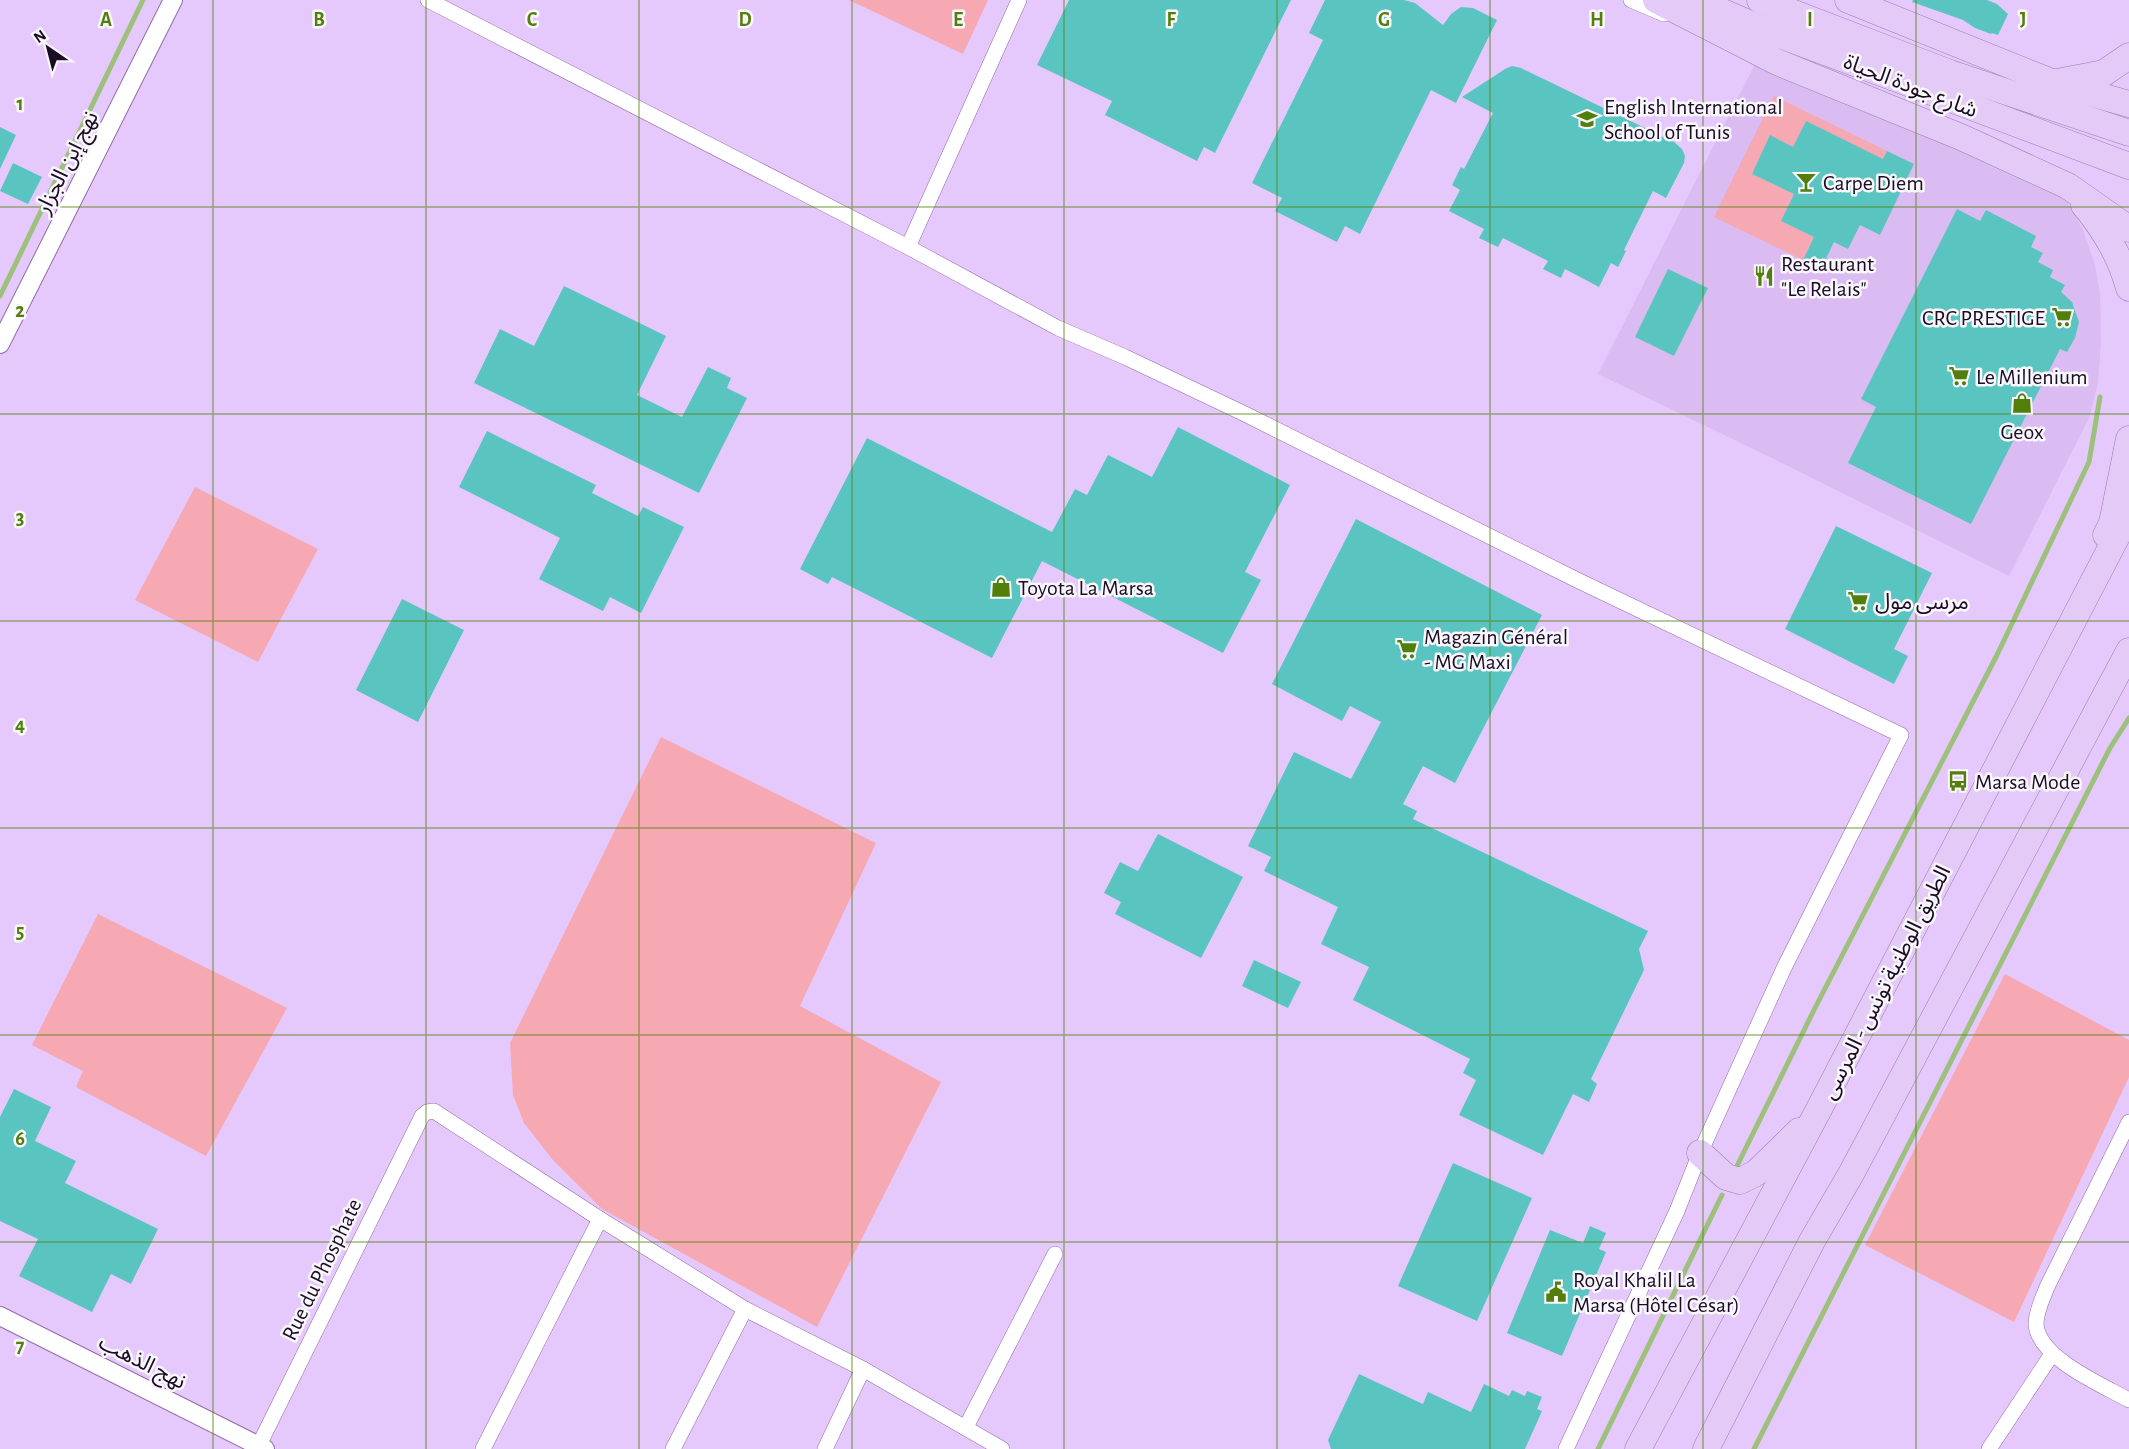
<svg xmlns="http://www.w3.org/2000/svg" width="2129" height="1449" viewBox="0 0 2129 1449" font-family="'Alegreya Sans','Noto Sans Arabic',sans-serif">
<style>
.built{fill:#dabbf2}
.green{fill:#f6a8b3}
.lines{fill:none;stroke-linecap:round;stroke-linejoin:round}
.stream{stroke:#9dc07d;stroke-width:5}
.building{fill:#5ac5c0}
.minor-casing{stroke:#8f6da6;stroke-width:16}
.tertiary-casing{stroke:#8f6da6;stroke-width:20}
.trunk-casing{stroke:#997fac;stroke-width:27}
.minor{stroke:#fff;stroke-width:15}
.tertiary{stroke:#fff;stroke-width:18}
.trunk{stroke:#e4caf7;stroke-width:26}
.grid{fill:none;stroke:#517f0a;stroke-width:1.5;stroke-opacity:0.55}
.labels{text-anchor:middle;stroke-width:5;stroke-linejoin:round;paint-order:stroke}
.street-label{font-size:22px;fill:#1a0d23;stroke:#f9f6fc}
.poi-label{font-size:22px;fill:#1a0d23;stroke:#f9f6fc;text-anchor:start}
.grid-label{font-size:20px;text-anchor:middle;font-weight:bold;fill:#517f0a;stroke:#f9f6fc;stroke-width:5;stroke-linejoin:round;paint-order:stroke}
</style>
<rect width="100%" height="100%" fill="#e6c9fc"/>
<!-- built -->
<polygon class="built" points="1757,60 2065,197 2083,230 2095,265 2100,293 2101,342 2098,383 2089,418 2009,576 1786,465 1598,374"/>
<!-- green -->
<g class="green">
<polygon points="849,0 988,0 963,54"/>
<polygon points="1774,96 1887,151 1883,159 1806,122 1793,147 1770,136 1752,174 1794,194 1781,221 1814,237 1803,260 1714,217"/>
<polygon points="195,487 318,549 258,662 135,600"/>
<polygon points="661,737 876,843 800,1006 941,1082 817,1327 602,1209 552,1159 524,1123 513,1095 510,1043"/>
<polygon points="98,914 287,1008 206,1156 76,1087 83,1071 32,1045"/>
<polygon points="2005,974 2129,1040 2129,1077 2014,1322 1865,1245"/>
</g>
<g class="lines">
<!-- stream -->
<g class="stream">
<polyline points="0,296 143,0"/>
<polyline points="1734,1172 1815,1008 1997,655 2089,462 2100,397"/>
<polyline points="1598,1449 1722,1195"/>
<polyline points="1754,1449 2110,748 2129,718"/>
</g>
</g>
<!-- building -->
<g class="building">
<polygon points="1069,0 1291,0 1215,153 1204,147 1197,161 1105,115 1112,101 1037,65"/>
<polygon points="1325,0 1404,0 1415,3 1443,25 1451,14 1461,7 1473,8 1497,20 1456,103 1431,90 1360,234 1345,226 1337,242 1275,211 1282,198 1252,183 1323,40 1309,33"/>
<polygon points="1913,0 1987,0 1997,4 2008,14 1998,35 1992,33 1991,34 1975,28 1963,20 1912,2"/>
<polygon points="1512,66 1521,68 1674,142 1682,149 1685,156 1684,163 1666,198 1653,191 1624,250 1626,251 1618,267 1611,263 1599,287 1565,269 1561,278 1543,269 1548,261 1503,238 1498,247 1479,238 1484,229 1449,211 1460,190 1452,185 1461,167 1464,169 1493,113 1462,97 1505,69"/>
<polygon points="1806,121 1883,159 1887,151 1914,164 1880,235 1860,225 1848,249 1834,242 1821,269 1803,260 1814,237 1781,221 1794,194 1752,174 1770,135 1793,147"/>
<polygon points="0,127 16,135 0,169"/>
<polygon points="13,163 42,177 28,204 0,191"/>
<polygon points="1957,209 1980,221 1986,210 2036,236 2031,247 2043,253 2038,262 2053,270 2050,277 2065,285 2061,292 2072,302 2079,322 2075,338 2067,352 2060,349 1971,524 1848,463 1876,407 1861,399"/>
<polygon points="1668,269 1708,288 1674,356 1635,337"/>
<polygon points="564,286 666,336 637,395 682,417 708,367 731,378 727,388 747,398 699,493 474,383 500,329 534,346"/>
<polygon points="1178,427 1290,485 1245,572 1261,580 1223,653 1042,561 992,658 832,577 828,584 800,569 867,438 1052,532 1075,489 1087,495 1108,455 1152,477"/>
<polygon points="487,431 596,485 592,493 638,516 643,507 684,527 641,613 610,597 603,611 539,579 560,538 459,487"/>
<polygon points="1356,519 1542,615 1455,783 1423,766 1403,804 1417,811 1413,819 1648,931 1639,949 1644,970 1591,1079 1597,1084 1589,1102 1573,1094 1543,1155 1459,1115 1476,1080 1463,1073 1470,1059 1353,1000 1369,967 1321,944 1338,907 1264,871 1271,857 1248,846 1294,752 1351,779 1381,722 1350,706 1342,721 1272,684"/>
<polygon points="1836,526 1932,573 1894,649 1908,656 1894,684 1785,629"/>
<polygon points="402,599 464,630 418,722 356,690"/>
<polygon points="1158,834 1243,877 1201,958 1115,914 1121,902 1104,893 1120,862 1138,871"/>
<polygon points="1254,960 1301,982 1288,1008 1242,986"/>
<polygon points="14,1089 51,1107 35,1141 76,1161 65,1183 158,1229 131,1284 111,1274 92,1312 19,1276 38,1239 0,1221 0,1117"/>
<polygon points="1453,1163 1532,1198 1477,1321 1398,1286"/>
<polygon points="1590,1226 1606,1233 1599,1249 1606,1252 1562,1356 1507,1333 1550,1230 1583,1243"/>
<polygon points="1359,1374 1423,1404 1428,1392 1471,1412 1484,1384 1509,1396 1512,1390 1525,1396 1527,1391 1542,1397 1537,1409 1542,1411 1525,1449 1331,1449 1328,1440"/>
</g>
<g class="lines">
<!-- minor casing -->
<g class="minor-casing">
<g id="minor">
<polyline points="428,0 908,247 1058,328 1125,357 1245,414 1577,580 1901,735 1784,968 1700,1153 1677,1211 1566,1449"/>
<polyline points="1631,0 1664,14"/>
<polyline points="908,247 1019,0"/>
<path d="M 2129,1122 L 2047,1287 C 2043,1298 2036,1311 2036,1324 C 2038,1358 2102,1385 2129,1400"/>
<polyline points="966,1427 1055,1254"/>
<polyline points="257,1449 422,1116 427,1112 434,1111 600,1219 745,1309 863,1369 1002,1449"/>
<polyline points="483,1449 600,1219"/>
<polyline points="673,1449 745,1309"/>
<polyline points="825,1449 863,1369"/>
<polyline points="1989,1449 2052,1354"/>
</g>
</g>
<!-- tertiary casing -->
<g class="tertiary-casing">
<g id="tertiary">
<polyline points="0,344 173,0"/>
<polyline points="0,1316 265,1449"/>
</g>
</g>
<!-- trunk casing -->
<g class="trunk-casing">
<g id="trunk">
<polyline points="1656,0 1777,62 1961,137 2068,186 2129,229"/>
<polyline points="1695,0 1748,23 2129,166"/>
<polyline points="1760,0 1950,73 2129,133"/>
<polyline points="1848,0 2054,83 2129,104"/>
<polyline points="2057,82 2104,73 2129,56"/>
<path d="M 2084,205 C 2104,229 2121,258 2129,288"/>
<polyline points="2106,535 2112,523 2129,439"/>
<polyline points="1700,1153 1726,1177 1740,1181 1756,1173 1799,1131"/>
<polyline points="1638,1449 1818,1111 2129,513"/>
<polyline points="1706,1449 1812,1241 1851,1174 2129,651"/>
</g>
</g>
<!-- minor -->
<use href="#minor" class="minor"/>
<!-- tertiary -->
<use href="#tertiary" class="tertiary"/>
<!-- trunk -->
<use href="#trunk" class="trunk"/>
</g>
<!-- grid -->
<path class="grid" d="M 213,0 L 213,1449M 426,0 L 426,1449M 639,0 L 639,1449M 852,0 L 852,1449M 1064,0 L 1064,1449M 1277,0 L 1277,1449M 1490,0 L 1490,1449M 1703,0 L 1703,1449M 1916,0 L 1916,1449M 0,207 L 2129,207M 0,414 L 2129,414M 0,621 L 2129,621M 0,828 L 2129,828M 0,1035 L 2129,1035M 0,1242 L 2129,1242"/>
<!-- icons -->
<defs>
<g id="school-bare" transform="scale(1.62)"><path d="M0-5L7-2L0 1L-7-2ZM-4 1L0 2.5L4 1V4Q0 6-4 4Z" fill="#517f0a" stroke="#f9f6fc" stroke-width="2.5" paint-order="stroke"/></g>
<g id="bar-bare" transform="scale(1.62)"><path d="M-6-5H6L.8 .8V4.5H3.5V6h-7V4.5H-.8V.8Z" fill="#517f0a" stroke="#f9f6fc" stroke-width="2.5" paint-order="stroke"/></g>
<g id="restaurant-bare" transform="scale(1.62)"><path d="M-5-6h1v4h1v-4h1v4h1v-4h1v5L-1.5 .5V6h-2V.5L-5-1ZM5-6V6H3V1.5H1.5Q1.5-4 5-6Z" fill="#517f0a" stroke="#f9f6fc" stroke-width="2.5" paint-order="stroke"/></g>
<g id="supermarket-bare" transform="scale(1.62)"><path d="M-6-5.5h2.5l.6 2H6L4.5 2H-2.5L-4.4-4H-6ZM-1.5 3.2a1.3 1.3 0 1 0 .1 0ZM3 3.2a1.3 1.3 0 1 0 .1 0Z" fill="#517f0a" stroke="#f9f6fc" stroke-width="2.5" paint-order="stroke"/></g>
<g id="shop-bare" transform="scale(1.62)"><path d="M-5-2.5h2.3a2.7 3.5 0 0 1 5.4 0H5L5.5 6h-11ZM-1.5-2.5h3a1.5 2.3 0 0 0-3 0Z" fill="#517f0a" stroke="#f9f6fc" stroke-width="2.5" paint-order="stroke"/></g>
<g id="bus-bare" transform="scale(1.62)"><path d="M-5-6H5V4H4V6H2V4H-2V6H-4V4H-5ZM-3.5-4V0h7V-4ZM-3.5 1.2v1.5H-2V1.2ZM2 1.2v1.5H3.5V1.2Z" fill="#517f0a" stroke="#f9f6fc" stroke-width="2.5" paint-order="stroke"/></g>
<g id="civic-bare" transform="scale(1.62)"><path d="M-.6-6.5H3V-4.5H.6V-3L4-1V1h2V6H-6V1h2V-1L-.6-3ZM-1.2 2.5V6h2.4V2.5Z" fill="#517f0a" stroke="#f9f6fc" stroke-width="2.5" paint-order="stroke"/></g>
</defs>
<g fill-rule="evenodd">
<use href="#school-bare" x="1587" y="119"/>
<use href="#bar-bare" x="1806" y="182"/>
<use href="#restaurant-bare" x="1764" y="276"/>
<use href="#supermarket-bare" x="2062" y="317"/>
<use href="#supermarket-bare" x="1959" y="376"/>
<use href="#shop-bare" x="2022" y="403"/>
<use href="#shop-bare" x="1001" y="587"/>
<use href="#supermarket-bare" x="1858" y="601"/>
<use href="#supermarket-bare" x="1407" y="649"/>
<use href="#bus-bare" x="1958" y="781"/>
<use href="#civic-bare" x="1556" y="1292"/>
</g>
<g class="labels">
<!-- street labels -->
<g class="street-label">
<text transform="translate(1911 85) rotate(21)" y="8">شارع جودة الحياة</text>
<text transform="translate(66 162) rotate(-63)" y="8">نهج إبن الجزار</text>
<text transform="translate(1885 982) rotate(-63)" y="8">الطريق الوطنية تونس - المرسى</text>
<text transform="translate(321 1269) rotate(-64)" y="8">Rue du Phosphate</text>
<text transform="translate(143 1361) rotate(27)" y="8">نهج الذهب</text>
</g>
<!-- poi labels -->
<g class="poi-label">
<text x="1604" y="114">English International<tspan x="1604" dy="25">School of Tunis</tspan></text>
<text x="1823" y="190">Carpe Diem</text>
<text x="1781" y="271">Restaurant<tspan x="1781" dy="25">"Le Relais"</tspan></text>
<text x="2045" y="325" text-anchor="end">CRC PRESTIGE</text>
<text x="1976" y="384">Le Millenium</text>
<text x="2022" y="439" text-anchor="middle">Geox</text>
<text x="1018" y="595">Toyota La Marsa</text>
<text x="1875" y="609">مرسى مول</text>
<text x="1424" y="644">Magazin Général<tspan x="1424" dy="25">- MG Maxi</tspan></text>
<text x="1975" y="789">Marsa Mode</text>
<text x="1573" y="1287">Royal Khalil La<tspan x="1573" dy="25">Marsa (Hôtel César)</tspan></text>
</g>
</g>
<g class="grid-label">
<text x="106" y="26">A</text>
<text x="319" y="26">B</text>
<text x="532" y="26">C</text>
<text x="745" y="26">D</text>
<text x="958" y="26">E</text>
<text x="1171" y="26">F</text>
<text x="1384" y="26">G</text>
<text x="1597" y="26">H</text>
<text x="1810" y="26">I</text>
<text x="2023" y="26">J</text>
<text x="20" y="110">1</text>
<text x="20" y="317">2</text>
<text x="20" y="524">3</text>
<text x="20" y="731">4</text>
<text x="20" y="938">5</text>
<text x="20" y="1145">6</text>
<text x="20" y="1352">7</text>
</g>
<!-- north arrow -->
<g transform="translate(48 48) rotate(325)" stroke="#f9f6fc" stroke-width="4.5" paint-order="stroke">
<path d="M0-4.5L10 22L0 15L-10 22Z" fill="#1a0d23"/>
<text y="-9" font-size="16" font-weight="bold" text-anchor="middle" fill="#1a0d23">N</text>
</g>
</svg>
